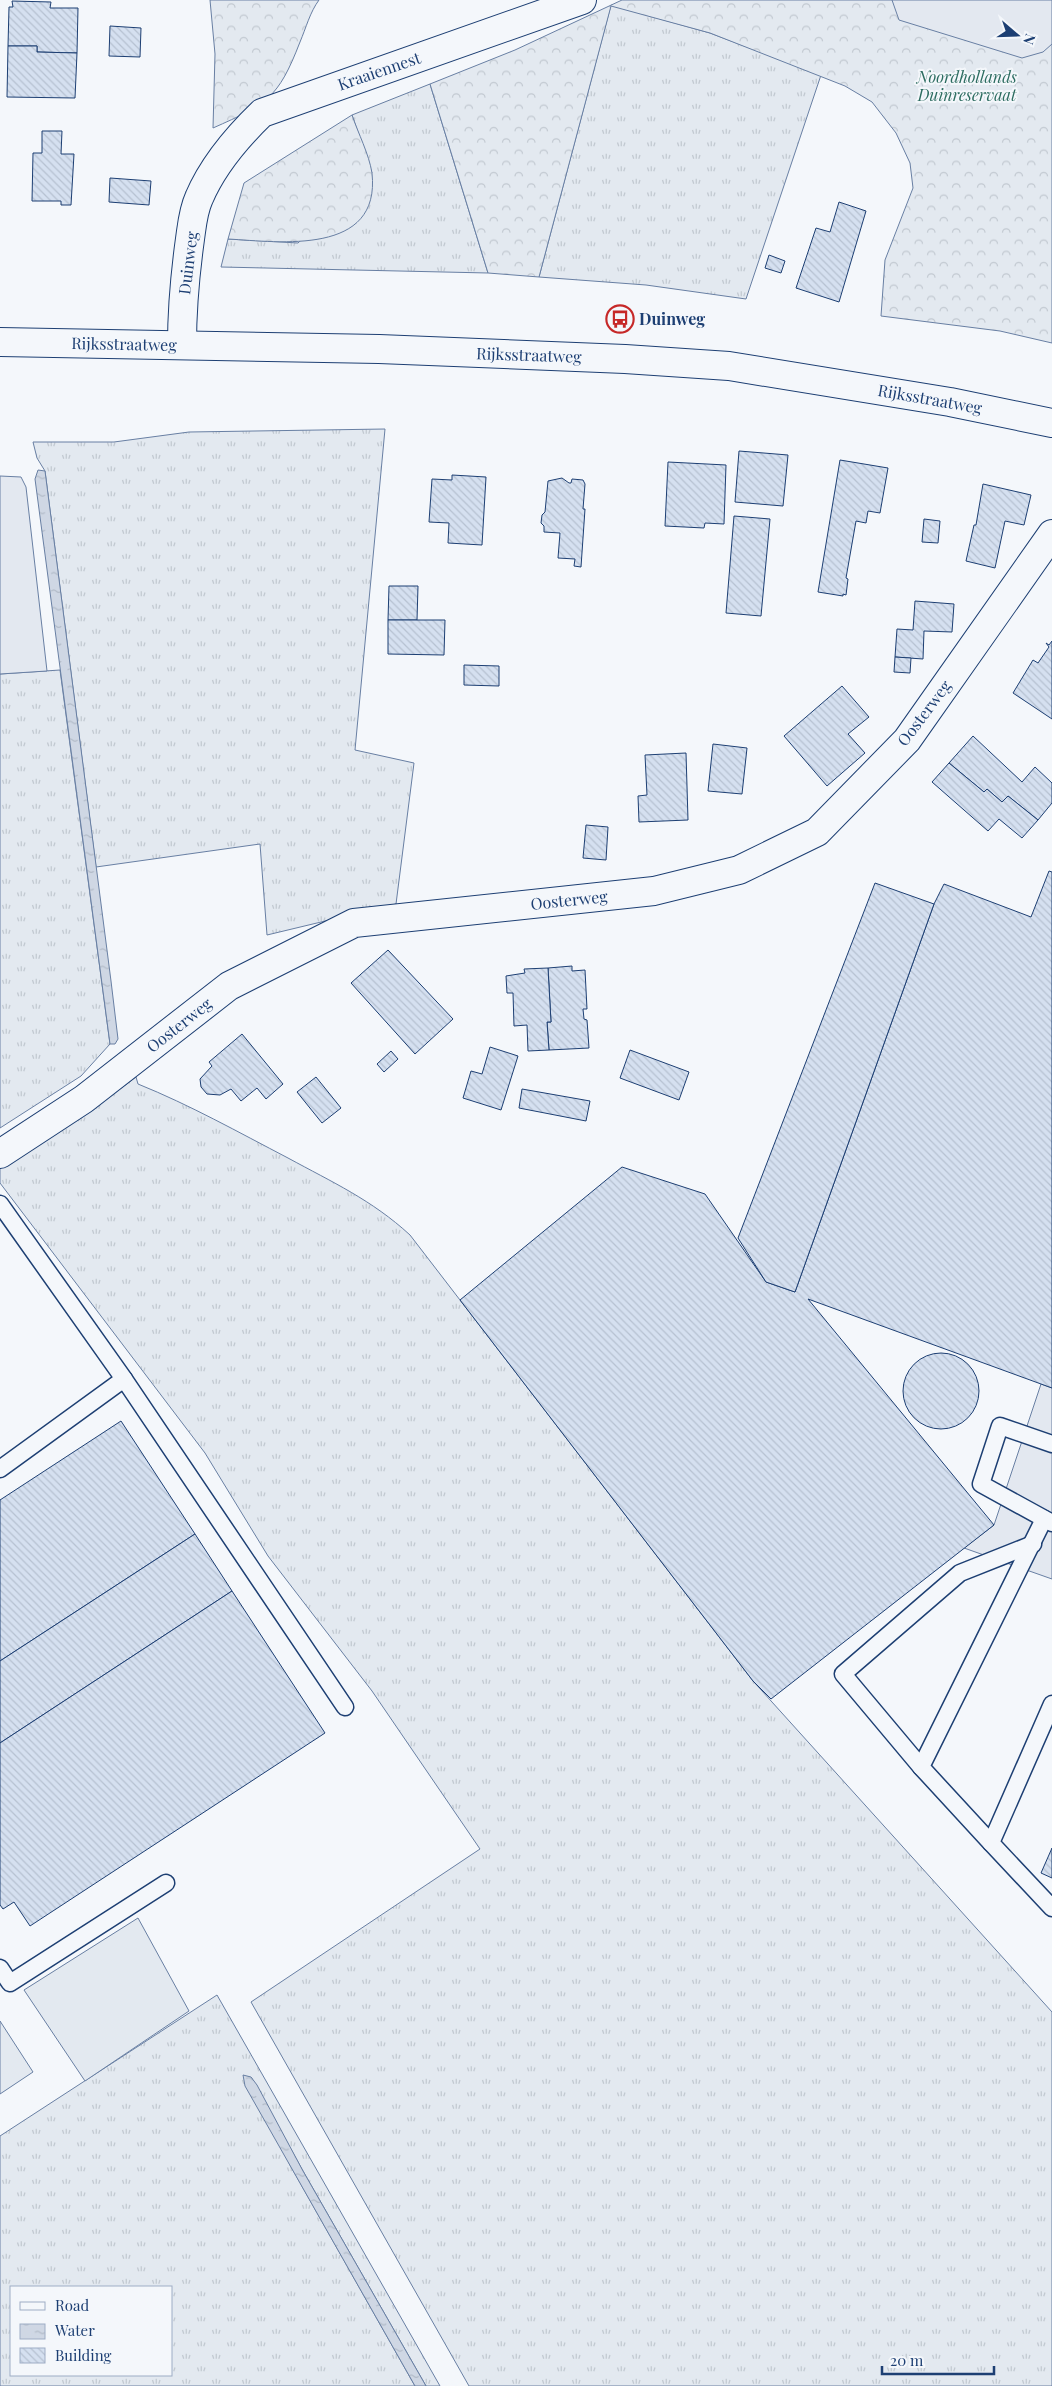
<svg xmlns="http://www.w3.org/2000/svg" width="1052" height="2386" viewBox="0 0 1052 2386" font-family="'Playfair Display',serif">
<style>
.grass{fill:url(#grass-tufts);stroke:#687fa3;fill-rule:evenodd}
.forest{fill:url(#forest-crowns);stroke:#687fa3}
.pitch{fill:#e3e9f0;stroke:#687fa3}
.parking{fill:#e3e8f0;stroke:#687fa3}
.water{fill:url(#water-ripples);stroke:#687fa3}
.building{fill:url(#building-back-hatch);stroke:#1d3f73}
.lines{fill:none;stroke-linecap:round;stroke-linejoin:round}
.lane-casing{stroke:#1d3f73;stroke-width:19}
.street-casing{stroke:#1d3f73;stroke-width:30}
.secondary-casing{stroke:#1d3f73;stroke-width:30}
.lane{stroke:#f4f7fb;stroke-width:16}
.street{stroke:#f4f7fb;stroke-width:28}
.secondary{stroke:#f4f7fb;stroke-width:28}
.labels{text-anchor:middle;stroke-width:4;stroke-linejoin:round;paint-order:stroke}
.street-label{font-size:16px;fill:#1d3f73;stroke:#f4f7fb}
.park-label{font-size:16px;font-style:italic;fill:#2c6c60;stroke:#f4f7fb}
.poi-label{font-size:16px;font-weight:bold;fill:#1d3f73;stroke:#f4f7fb;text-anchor:start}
</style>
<defs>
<pattern id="grass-tufts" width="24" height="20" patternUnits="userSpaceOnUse" patternTransform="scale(1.25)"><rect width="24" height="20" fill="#e3e9f0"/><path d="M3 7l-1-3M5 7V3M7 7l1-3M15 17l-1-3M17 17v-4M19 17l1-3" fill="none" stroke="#c2c9d1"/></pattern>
<pattern id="forest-crowns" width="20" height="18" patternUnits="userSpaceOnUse" patternTransform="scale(1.25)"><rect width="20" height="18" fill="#e3e9f0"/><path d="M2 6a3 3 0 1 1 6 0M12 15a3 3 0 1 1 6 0" fill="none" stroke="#c2c9d1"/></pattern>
<pattern id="water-ripples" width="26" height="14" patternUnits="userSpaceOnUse" patternTransform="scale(1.25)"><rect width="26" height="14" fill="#cfd7e4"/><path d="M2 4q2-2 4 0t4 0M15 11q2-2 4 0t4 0" fill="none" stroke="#b1bac7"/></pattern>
<pattern id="building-back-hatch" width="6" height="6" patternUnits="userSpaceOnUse" patternTransform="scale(1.25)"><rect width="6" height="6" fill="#d5e0f0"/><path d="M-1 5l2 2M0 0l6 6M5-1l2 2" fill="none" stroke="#b6c1d1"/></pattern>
</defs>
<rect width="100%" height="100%" fill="#f4f7fb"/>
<!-- grass -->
<g class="grass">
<polygon points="611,5 710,33 821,75 746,299 646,285 539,277"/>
<polygon points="430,84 488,273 221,267 228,239 298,243 372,173 352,115"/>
<polygon points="385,429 355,750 414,763 396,904 267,935 260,844 96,867 45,471 37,458 33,442 114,442 189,432"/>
<polygon points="60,670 110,1044 81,1076 0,1128 0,674"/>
<path d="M 136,1077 L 138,1084 C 190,1105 238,1132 288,1158 C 332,1182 372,1200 410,1235 L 753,1681 L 1052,2012 L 1052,2386 L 469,2386 L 251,2002 L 480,1849 L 372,1691 L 268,1556 L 205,1453 L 0,1183 L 0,1164 L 106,1099 Z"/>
<path d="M 217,1995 L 440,2386 L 426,2386 L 303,2171 L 251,2077 L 290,2165 L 415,2386 L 0,2386 L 0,2136 ZM 11,2287 L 171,2287 L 171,2375 L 11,2375 Z"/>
</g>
<!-- forest -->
<g class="forest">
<path d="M 210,0 L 319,0 C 310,12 306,28 300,42 C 278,99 267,104 213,128 L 215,54 Z"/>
<polygon points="622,0 1052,0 1052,343 1000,331 881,316 885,260 913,188 910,163 896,133 872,102 845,86 710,33 611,6 539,277 488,273 430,84 515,50"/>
<path d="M 352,115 C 358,133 369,154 372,173 C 381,256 280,242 228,239 L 244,183 Z"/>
</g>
<!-- pitch -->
<g class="pitch">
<polygon points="138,1918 189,2011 85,2081 24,1990"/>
<polygon points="0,2021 33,2072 0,2094"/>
</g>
<!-- parking -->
<g class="parking">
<polygon points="892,0 1052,0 1052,44 1043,52 1022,58 899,20"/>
<polygon points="0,476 21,477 26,487 47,671 0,674"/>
<polygon points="1041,1384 1052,1388 1052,1579 964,1548 994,1525"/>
</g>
<!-- water -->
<g class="water">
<polygon points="38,470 45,471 111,981 118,1039 115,1044 110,1044 35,479"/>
<polygon points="243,2075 251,2077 257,2085 303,2171 426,2386 415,2386 245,2086"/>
</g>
<!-- building -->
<g class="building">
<polygon points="12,1 51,2 50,8 78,8 77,53 37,52 37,46 8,46 9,7 13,7"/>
<polygon points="110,26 141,28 140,57 109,56"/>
<polygon points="8,46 37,46 37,52 77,53 75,98 7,97"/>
<polygon points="42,131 62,131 61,154 74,154 71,205 61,205 61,201 32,201 33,153 42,153"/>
<polygon points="110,178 151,181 149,205 109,202"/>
<polygon points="839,202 866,211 839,302 796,288 816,228 830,232"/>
<polygon points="769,255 785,261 781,273 765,268"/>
<polygon points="739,451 788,455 783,506 735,502"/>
<polygon points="840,460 888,468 880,513 868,511 866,523 856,521 846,578 848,579 846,595 843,594 843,596 818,592"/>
<polygon points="668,462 726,465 724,524 705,523 704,528 665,526"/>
<polygon points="452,475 486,477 482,545 448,543 449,523 429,522 432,479 452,480"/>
<polygon points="562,478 569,483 571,483 572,479 583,480 585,484 583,509 585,509 581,567 574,566 575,559 558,558 560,533 544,532 544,526 541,523 542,515 545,512 548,481"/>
<polygon points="983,484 1031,495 1024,525 1005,521 995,568 966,561 974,525 976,525"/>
<polygon points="734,516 770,519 761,616 726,613"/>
<polygon points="924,519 940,521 938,543 922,542"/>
<polygon points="389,586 418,586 417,620 388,620"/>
<polygon points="915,601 954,604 952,632 924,631 923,659 895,657 897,629 913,630"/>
<polygon points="388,620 445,620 444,655 388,654"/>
<polygon points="1052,641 1052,719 1013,693 1033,660 1038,663 1049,647 1046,643 1049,645"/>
<polygon points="895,657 911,658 910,673 894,672"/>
<polygon points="464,665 499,666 499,686 464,685"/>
<polygon points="842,686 869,717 848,734 865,753 827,786 784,736"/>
<polygon points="973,736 1022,782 1035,767 1052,783 1052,803 1038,820 1008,796 1002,802 987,789 984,792 949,763"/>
<polygon points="713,744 747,748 742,794 708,791"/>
<polygon points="686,753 688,820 639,822 638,796 647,795 645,755"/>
<polygon points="949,763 984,792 987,789 1002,802 1008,796 1038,820 1022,838 999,819 988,831 932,782"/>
<polygon points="586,825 608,827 606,860 583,858"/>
<polygon points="1049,871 1052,872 1052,1388 808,1299 994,1525 771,1699 753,1681 460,1300 622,1167 705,1194 766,1282 795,1292 934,904 944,884 1031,917"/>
<polygon points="875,883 934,904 795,1292 766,1282 738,1238"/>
<polygon points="388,950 453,1019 415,1054 351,983"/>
<polygon points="572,966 572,971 585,970 587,1009 583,1009 584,1019 587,1020 589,1048 549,1050 547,1022 551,1022 548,968"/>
<polygon points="548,968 551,1022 547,1022 549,1050 528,1051 527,1025 514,1026 513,993 507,993 506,976 525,973 524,969"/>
<polygon points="242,1034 283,1084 266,1099 257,1088 241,1101 231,1089 220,1095 207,1094 201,1087 200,1079 212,1066 209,1062"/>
<polygon points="490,1047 518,1056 501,1110 463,1098 471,1071 482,1074"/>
<polygon points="630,1050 689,1072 679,1100 620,1078"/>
<polygon points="391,1051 398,1059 384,1072 377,1064"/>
<polygon points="316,1077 341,1108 322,1123 297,1092"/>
<polygon points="522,1089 590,1101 586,1121 519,1108"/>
<circle cx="941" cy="1391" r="38"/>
<polygon points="121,1421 195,1534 0,1661 0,1500"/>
<polygon points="195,1534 232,1591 0,1743 0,1661"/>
<polygon points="232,1591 325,1733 30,1926 14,1902 3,1909 0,1905 0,1743"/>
<polygon points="1052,1848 1052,1878 1041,1873"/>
</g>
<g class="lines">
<!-- lane casing -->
<g class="lane-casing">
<g id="lane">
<polyline points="0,1204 124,1379 0,1469"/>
<polyline points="124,1379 345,1707"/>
<polyline points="1052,1444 1000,1426 981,1484 1052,1523"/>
<polyline points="1052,1704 991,1843 1052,1908"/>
<polyline points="921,1767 843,1674 960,1573 1033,1544"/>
<polyline points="991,1843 921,1767 1044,1519"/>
<polyline points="0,1968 10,1983 166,1883"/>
</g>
</g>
<!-- street casing -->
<g class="street-casing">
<g id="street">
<path d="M 182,345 C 182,309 185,275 190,239 C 192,225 193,211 199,198 C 213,165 236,138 262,113 L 582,0"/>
<polyline points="0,1154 84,1099 229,986 354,923 654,891 739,870 817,832 907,740 1052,534"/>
</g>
</g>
<!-- secondary casing -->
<g class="secondary-casing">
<polyline id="secondary" points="0,342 379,349 625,359 729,366 950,402 1052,423"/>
</g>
<!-- lane -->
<use href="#lane" class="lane"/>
<!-- street -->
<use href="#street" class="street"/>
<!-- secondary -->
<use href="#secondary" class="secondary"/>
</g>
<!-- icons -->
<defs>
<g id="bus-ring" transform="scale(1.4375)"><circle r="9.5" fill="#f4f7fb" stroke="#c62828" stroke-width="1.5"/><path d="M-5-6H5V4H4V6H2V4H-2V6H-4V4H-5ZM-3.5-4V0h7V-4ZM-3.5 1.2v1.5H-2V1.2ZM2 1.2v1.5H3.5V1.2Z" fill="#c62828"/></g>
</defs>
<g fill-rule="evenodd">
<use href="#bus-ring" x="620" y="319"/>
</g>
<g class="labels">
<!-- street labels -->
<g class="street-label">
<text transform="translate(379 71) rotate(-19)" y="6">Kraaiennest</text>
<text transform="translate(188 263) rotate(-83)" y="6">Duinweg</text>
<text transform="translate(124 344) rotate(1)" y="6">Rijksstraatweg</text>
<text transform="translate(529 355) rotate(2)" y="6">Rijksstraatweg</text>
<text transform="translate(930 399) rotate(10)" y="6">Rijksstraatweg</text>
<text transform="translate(924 713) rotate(-53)" y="6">Oosterweg</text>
<text transform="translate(569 900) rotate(-6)" y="6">Oosterweg</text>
<text transform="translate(179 1025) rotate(-38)" y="6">Oosterweg</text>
</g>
<!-- park labels -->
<g class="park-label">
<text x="967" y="83">Noordhollands<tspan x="967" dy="18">Duinreservaat</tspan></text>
</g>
<!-- poi labels -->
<g class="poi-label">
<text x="639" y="325">Duinweg</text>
</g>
</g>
<!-- legend -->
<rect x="10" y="2286" width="162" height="90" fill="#f4f7fb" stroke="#9eadc5"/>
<rect x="20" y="2302" width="25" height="8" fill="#f4f7fb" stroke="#9eadc5"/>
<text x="55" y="2311" font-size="15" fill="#1d3f73">Road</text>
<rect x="20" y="2324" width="25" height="15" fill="url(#water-ripples)" stroke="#9eadc5"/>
<text x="55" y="2336" font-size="15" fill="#1d3f73">Water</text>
<rect x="20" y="2348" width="25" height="15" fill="url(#building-back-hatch)" stroke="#9eadc5"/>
<text x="55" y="2361" font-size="15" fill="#1d3f73">Building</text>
<!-- north arrow -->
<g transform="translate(1017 35) rotate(109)" stroke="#f4f7fb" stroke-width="4" paint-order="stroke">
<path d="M0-4L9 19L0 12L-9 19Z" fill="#1d3f73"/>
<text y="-8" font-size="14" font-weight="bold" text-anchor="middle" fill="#1d3f73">N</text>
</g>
<!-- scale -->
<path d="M882 2366v8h112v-8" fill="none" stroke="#1d3f73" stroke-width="2.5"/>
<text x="890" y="2366" font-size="15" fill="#1d3f73" stroke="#f4f7fb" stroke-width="4" paint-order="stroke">20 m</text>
</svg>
